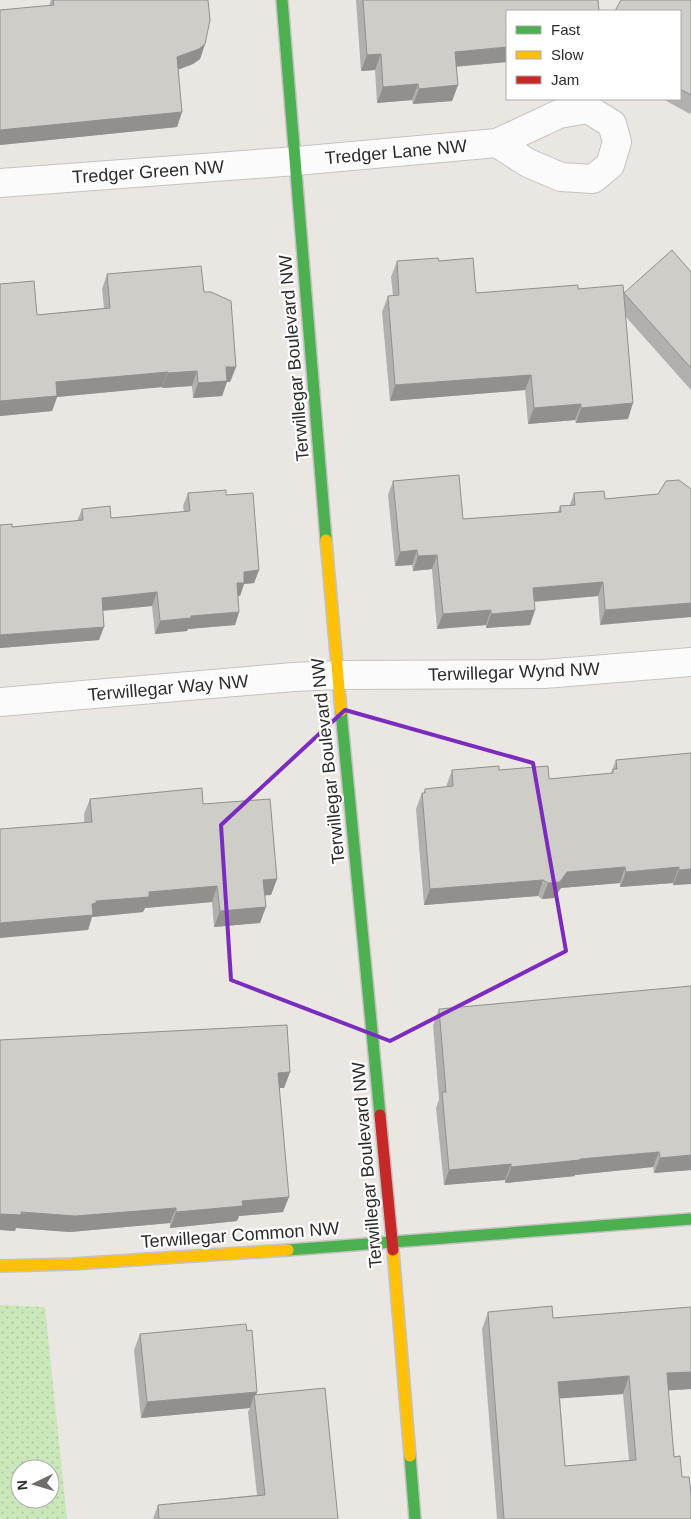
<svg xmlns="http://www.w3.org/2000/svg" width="691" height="1519" viewBox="0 0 691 1519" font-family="Helvetica,sans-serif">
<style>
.garden{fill:url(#garden-dots);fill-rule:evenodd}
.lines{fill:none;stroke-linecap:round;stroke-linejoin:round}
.street-casing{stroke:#c4c3c3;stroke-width:30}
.fast-casing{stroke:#c4c3c3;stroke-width:14}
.slow-casing{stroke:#c4c3c3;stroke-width:14}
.jam-casing{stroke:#c4c3c3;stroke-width:14}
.street{stroke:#fcfbfb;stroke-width:28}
.fast{stroke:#4caf50;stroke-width:11}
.slow{stroke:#ffc107;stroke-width:11}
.jam{stroke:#c62828;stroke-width:11}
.wall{fill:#b2b0ac;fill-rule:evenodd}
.shaded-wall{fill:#91908c}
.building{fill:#cfcdc8;stroke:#91908c;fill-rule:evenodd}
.marked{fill:none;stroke:#7b2cbf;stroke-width:4;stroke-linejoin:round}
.labels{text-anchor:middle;stroke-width:4.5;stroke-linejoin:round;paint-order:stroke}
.street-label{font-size:18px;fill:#2c2c2c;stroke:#fff}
</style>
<defs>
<pattern id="garden-dots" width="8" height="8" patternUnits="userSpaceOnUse" patternTransform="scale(1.25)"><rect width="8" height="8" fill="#cae7b9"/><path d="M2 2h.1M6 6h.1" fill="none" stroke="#aec69f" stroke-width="1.8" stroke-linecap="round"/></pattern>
</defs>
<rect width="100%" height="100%" fill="#eae7e2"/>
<!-- garden -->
<path class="garden" d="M 0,1305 L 45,1307 L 67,1519 L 0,1519 ZM 20,1469 L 50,1469 L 50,1499 L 20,1499 Z"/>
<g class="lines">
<!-- street casing -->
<g class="street-casing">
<g id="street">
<polyline points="0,183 296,161 497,143 559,114 588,109 612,124 617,142 610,165 593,179 561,177 528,163 497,143"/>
<polyline points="0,702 294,677 337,675 544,674 691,662"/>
</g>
</g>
<!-- fast casing -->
<g class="fast-casing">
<g id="fast">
<polyline points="282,0 326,540"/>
<polyline points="341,711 380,1115"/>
<polyline points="288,1250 691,1219"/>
<polyline points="410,1456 415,1519"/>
</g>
</g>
<!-- slow casing -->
<g class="slow-casing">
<g id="slow">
<polyline points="326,540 341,711"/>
<polyline points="393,1250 410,1456"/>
<polyline points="0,1266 72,1264 288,1250"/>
</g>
</g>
<!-- jam casing -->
<g class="jam-casing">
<polyline id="jam" points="380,1115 393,1250"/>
</g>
<!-- street -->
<use href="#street" class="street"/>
<!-- fast -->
<use href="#fast" class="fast"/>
<!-- slow -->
<use href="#slow" class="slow"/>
<!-- jam -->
<use href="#jam" class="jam"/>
</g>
<!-- wall -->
<g class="wall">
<polygon points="51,0 208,0 205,44 200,59 193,64 178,70 182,112 177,127 0,145 0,10 49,6"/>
<polygon points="356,0 598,0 507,11 507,62 456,67 458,85 452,101 413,104 412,100 377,103 375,70 361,71"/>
<polygon points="691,0 691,112 690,114 663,99 680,99 680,11"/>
<polygon points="397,261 439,261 476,293 578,289 624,294 624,293 691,272 691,390 626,317 628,419 576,423 575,420 528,424 525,390 390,401 382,312 388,296 393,296 391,277"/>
<polygon points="107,274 204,292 236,367 230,382 227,382 222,396 193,398 192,386 162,388 162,387 57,397 52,411 0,416 0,284 37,315 104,308 102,289"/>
<polygon points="393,481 463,519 558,512 560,506 570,505 574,493 605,499 658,494 600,625 598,596 534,602 535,610 530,625 486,628 486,625 437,629 432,569 413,571 412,565 395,566 388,495"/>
<polygon points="188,493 226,495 259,570 254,583 244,584 240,596 238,596 239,612 235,625 188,629 187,631 155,634 152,606 103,611 99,640 0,648 0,525 12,527 77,521 82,509 111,518 184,512 183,506"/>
<polygon points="691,753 691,884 673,885 673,883 620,887 620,883 561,888 554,898 542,899 538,896 424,905 416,809 422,793 424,793 425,789 446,787 452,770 499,770 549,779 611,773 616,760"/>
<polygon points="90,799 203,804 277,879 271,895 265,895 260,923 214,927 212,902 145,908 143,912 92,917 88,930 84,814"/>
<polygon points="439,1009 691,1170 654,1173 653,1167 575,1175 575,1176 505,1183 505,1180 444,1185 436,1108 439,1099 433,1025"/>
<polygon points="0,1040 290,1072 284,1088 279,1088 283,1212 239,1216 237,1221 170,1228 170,1223 70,1232 16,1228 15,1231 0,1230"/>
<path d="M 691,1307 L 691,1389 L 668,1390 L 674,1457 L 682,1477 L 691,1519 L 497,1519 L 482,1329 L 488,1312 L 553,1318 ZM 623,1394 L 629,1460 L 565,1466 L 560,1398 Z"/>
<polygon points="140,1334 256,1394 338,1519 153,1519 158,1505 257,1495 248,1412 250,1408 141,1418 134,1350"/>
</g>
<!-- shaded-wall -->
<g class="shaded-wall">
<polygon points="205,44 200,59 193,64 171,72 177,57"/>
<polygon points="507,47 507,62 449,67 455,52"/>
<polygon points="381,54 375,70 361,71 367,55"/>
<polygon points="418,84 412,100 377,103 383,87"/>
<polygon points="458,85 452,101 413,104 419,89"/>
<polygon points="182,112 177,127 0,145 0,130"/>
<polygon points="226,367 236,367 230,382 227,382 222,396 193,398 198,383"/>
<polygon points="197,371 192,386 162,388 168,373"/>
<polygon points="168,372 162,387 57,397 52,411 0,416 0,401 56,382"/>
<polygon points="531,375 525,390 390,401 395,385"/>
<polygon points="633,403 628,419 576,423 581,408"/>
<polygon points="581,404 575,420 528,424 534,408"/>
<polygon points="417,550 412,565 395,566 400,552"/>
<polygon points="437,555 432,569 413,571 418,556"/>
<polygon points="259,570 254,583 244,584 240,596 232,596 237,583 244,572"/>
<polygon points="603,582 598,596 528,602 533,588"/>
<polygon points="157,592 152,606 97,611 102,598"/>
<polygon points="691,603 691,617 600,625 605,610"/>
<polygon points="491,610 486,625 437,629 443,614"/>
<polygon points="535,610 530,625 486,628 491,614"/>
<polygon points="239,612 235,625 188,629 187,631 155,634 160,621 191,616"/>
<polygon points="104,627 99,640 0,648 0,635"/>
<polygon points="625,867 620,883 561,888 554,898 542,899 548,883 567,872"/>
<polygon points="679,867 673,883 620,887 626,872"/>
<polygon points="691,869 691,884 673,885 679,870"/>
<polygon points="277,879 271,895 258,896 263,880"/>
<polygon points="543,880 538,896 424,905 430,889"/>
<polygon points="217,886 212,902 145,908 143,912 92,917 88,930 0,938 0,923 96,901 149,892"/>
<polygon points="266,907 260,923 214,927 220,911"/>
<polygon points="290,1072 284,1088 272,1088 278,1073"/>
<polygon points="659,1152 653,1167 575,1175 575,1176 505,1183 511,1167 580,1159"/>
<polygon points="691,1155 691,1170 654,1173 660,1158"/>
<polygon points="511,1164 505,1180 444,1185 449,1170"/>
<polygon points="289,1197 283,1212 239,1216 237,1221 170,1228 176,1212 242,1201"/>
<polygon points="176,1208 170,1223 70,1232 16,1228 15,1231 0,1230 0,1214"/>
<polygon points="691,1372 691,1389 660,1391 667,1373"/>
<polygon points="629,1376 623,1394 552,1399 558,1382"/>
<polygon points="257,1392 255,1399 254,1395 250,1408 141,1418 147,1402"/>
</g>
<!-- building -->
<g class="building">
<polygon points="53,0 208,0 210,20 205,44 199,49 177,57 182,112 0,130 0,10 54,5"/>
<polygon points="363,0 598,0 599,11 507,11 507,47 455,52 458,85 419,89 418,84 383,87 381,54 367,55"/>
<polygon points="621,0 691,0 691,95 680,89 680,11 615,11"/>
<polygon points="672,250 691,272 691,368 624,293"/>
<polygon points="438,258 439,261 473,258 476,293 578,285 578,289 623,285 633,403 581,408 581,404 534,408 531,375 395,385 388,296 399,295 397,261"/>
<polygon points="201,266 204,292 211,292 231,301 236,367 226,367 227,381 198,383 197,371 168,373 168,372 56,382 57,396 0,401 0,284 34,281 37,315 110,308 107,274"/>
<polygon points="459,475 463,519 561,512 560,506 575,505 574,493 604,491 605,499 658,494 666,481 679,480 691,489 691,603 605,610 603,582 533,588 535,610 491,614 491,610 443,614 437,555 418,556 417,550 400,552 393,481"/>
<polygon points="226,490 226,495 253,493 259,570 244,572 244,583 237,583 239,612 191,616 191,618 160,621 157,592 102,598 104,627 0,635 0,525 12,524 12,527 83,520 82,509 110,506 111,518 190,511 188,493"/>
<polygon points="691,753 691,869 679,870 679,867 626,872 625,867 567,872 560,882 548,883 543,880 430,889 422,793 425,793 425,789 453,786 452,770 499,766 499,770 548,766 549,779 613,773 613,769 617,769 616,760"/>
<polygon points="202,788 203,804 270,799 277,879 263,880 266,907 220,911 217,886 149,892 149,897 96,901 96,903 92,904 93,915 0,923 0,829 92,822 90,799"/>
<polygon points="691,986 691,1155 660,1158 659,1152 580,1159 580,1160 511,1167 511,1164 449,1170 442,1092 446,1092 439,1009"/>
<polygon points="287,1025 290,1072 278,1073 289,1197 242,1201 243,1206 176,1212 176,1208 75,1216 21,1212 21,1215 0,1214 0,1040"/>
<path d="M 552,1306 L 553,1318 L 691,1307 L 691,1372 L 667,1373 L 674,1457 L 680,1456 L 682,1477 L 689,1477 L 691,1493 L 691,1519 L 504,1519 L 488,1312 ZM 629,1376 L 636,1460 L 565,1466 L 558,1382 Z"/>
<polygon points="246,1324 247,1331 252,1330 257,1392 147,1402 140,1334"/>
<polygon points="325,1388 338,1519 159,1519 158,1505 265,1495 254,1395"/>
</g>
<!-- marked area -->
<path class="marked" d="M 345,710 L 533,763 L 566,951 L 390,1041 L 231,980 L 221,825 Z"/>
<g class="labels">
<!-- street labels -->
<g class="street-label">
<text transform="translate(396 152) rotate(-5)" y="6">Tredger Lane NW</text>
<text transform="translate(148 172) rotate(-4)" y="6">Tredger Green NW</text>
<text transform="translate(294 358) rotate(-95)" y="6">Terwillegar Boulevard NW</text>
<text transform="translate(514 672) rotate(-2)" y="6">Terwillegar Wynd NW</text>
<text transform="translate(168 688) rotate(-5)" y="6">Terwillegar Way NW</text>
<text transform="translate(328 761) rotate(-96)" y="6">Terwillegar Boulevard NW</text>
<text transform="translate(367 1165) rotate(-95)" y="6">Terwillegar Boulevard NW</text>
<text transform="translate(240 1235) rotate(-4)" y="6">Terwillegar Common NW</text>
</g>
</g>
<!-- legend -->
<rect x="506" y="10" width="175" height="90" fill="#ffffff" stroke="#ababab"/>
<rect x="516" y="26" width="25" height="8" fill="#4caf50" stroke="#ababab"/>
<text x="551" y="35" font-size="15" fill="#2c2c2c">Fast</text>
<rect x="516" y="51" width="25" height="8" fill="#ffc107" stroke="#ababab"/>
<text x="551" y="60" font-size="15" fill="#2c2c2c">Slow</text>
<rect x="516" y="76" width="25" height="8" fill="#c62828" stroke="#ababab"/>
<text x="551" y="85" font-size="15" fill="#2c2c2c">Jam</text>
<!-- north arrow -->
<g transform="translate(35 1484) rotate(265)"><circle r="24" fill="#ffffff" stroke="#ababab"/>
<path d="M0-4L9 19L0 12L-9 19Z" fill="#6e6d6c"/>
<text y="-8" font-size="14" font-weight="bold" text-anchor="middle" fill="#2c2c2c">N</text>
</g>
</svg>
